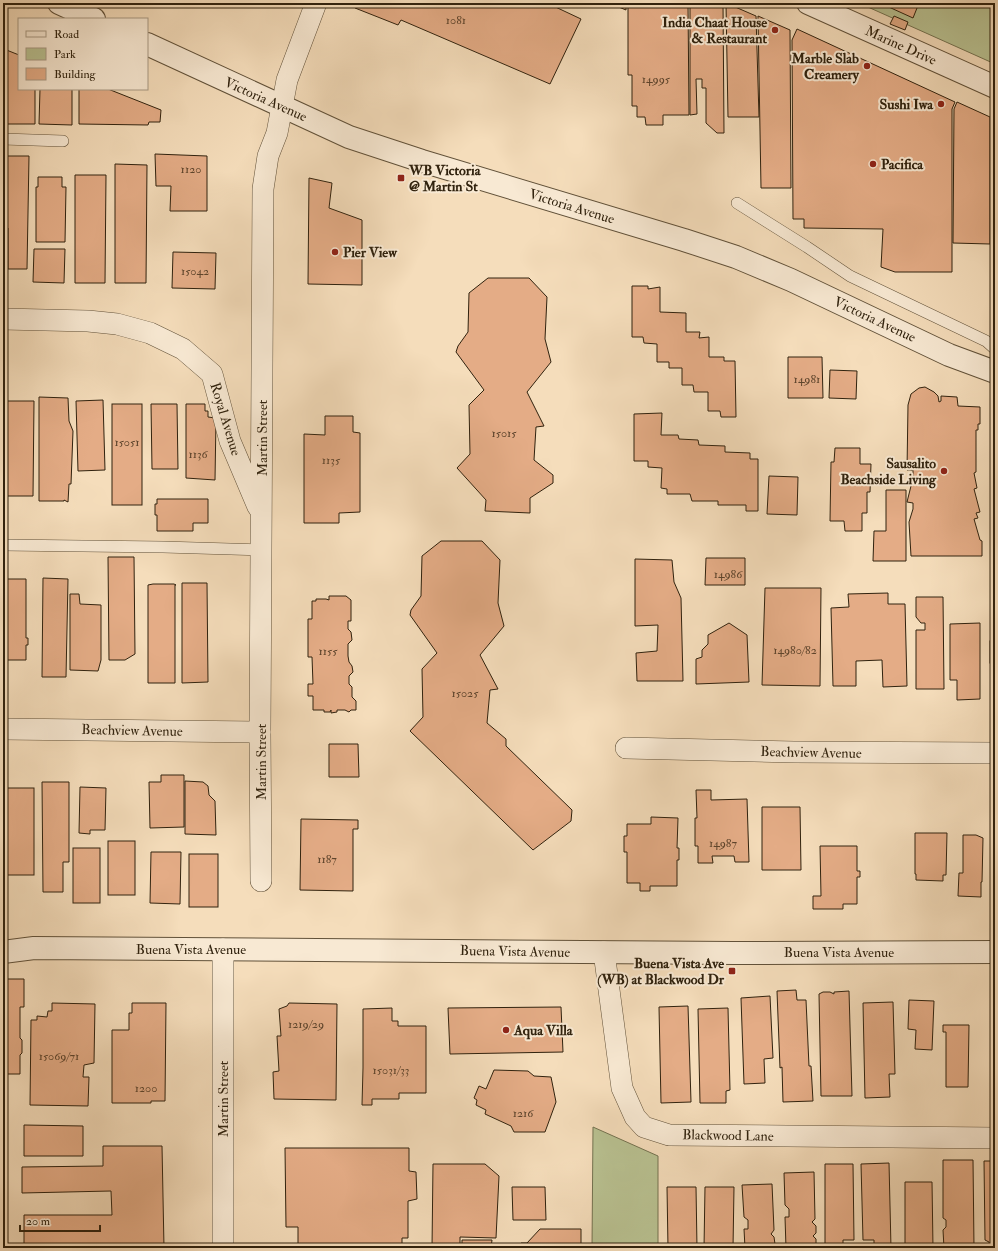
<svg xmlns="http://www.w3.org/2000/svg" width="998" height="1251" viewBox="0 0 998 1251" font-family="'IM FELL Double Pica',serif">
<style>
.green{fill:#b9c292;stroke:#747250}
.building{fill:#e4ac86;stroke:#30220e}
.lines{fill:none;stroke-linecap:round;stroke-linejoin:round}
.service-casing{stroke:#615139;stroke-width:12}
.minor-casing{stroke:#615139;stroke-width:22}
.tertiary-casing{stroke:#615139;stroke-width:24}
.service{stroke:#f8e9d3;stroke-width:11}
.minor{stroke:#f8e9d3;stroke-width:21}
.tertiary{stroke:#f8e9d3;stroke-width:22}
.poi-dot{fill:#8f2418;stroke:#f8e9d3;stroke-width:1.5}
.labels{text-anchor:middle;stroke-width:4;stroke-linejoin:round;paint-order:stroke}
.number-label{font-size:12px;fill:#5d442c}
.poi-label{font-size:14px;font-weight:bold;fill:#30220e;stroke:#f8e9d3;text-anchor:end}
.street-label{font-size:14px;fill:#30220e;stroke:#f8e9d3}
</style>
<rect width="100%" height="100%" fill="#f5ddbb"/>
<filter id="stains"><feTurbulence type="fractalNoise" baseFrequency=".005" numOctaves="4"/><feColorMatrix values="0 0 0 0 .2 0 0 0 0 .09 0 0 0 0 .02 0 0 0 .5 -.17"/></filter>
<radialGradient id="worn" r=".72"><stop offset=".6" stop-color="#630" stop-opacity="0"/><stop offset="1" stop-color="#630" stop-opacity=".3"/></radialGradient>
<!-- green -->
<g class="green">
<polygon points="859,3 995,3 995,64"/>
<polygon points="593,1127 658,1156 658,1248 592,1248"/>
</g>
<!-- building -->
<g class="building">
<polygon points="357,3 547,3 581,19 550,84 401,20 398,25 355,8"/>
<polygon points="609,3 626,3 626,10"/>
<polygon points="628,3 688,3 689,115 663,115 663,125 646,125 645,117 637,117 637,106 632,106 632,75 628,75"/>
<polygon points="690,3 723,3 724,133 717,133 706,123 706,88 702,88 702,79 696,79 697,114 690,115"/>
<polygon points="726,3 756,16 759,117 728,117"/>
<polygon points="880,3 919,3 913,18"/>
<polygon points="758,16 790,30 791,188 761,188"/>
<polygon points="894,16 908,22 905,30 890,24"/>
<polygon points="797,29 955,102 952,109 952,272 895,272 881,267 883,229 804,228 804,219 793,219 792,40"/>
<polygon points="4,49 19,55 19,89 35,89 35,124 3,124"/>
<polygon points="40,89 72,89 72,125 39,124"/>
<polygon points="79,89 108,89 161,110 160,122 149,122 148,125 79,124"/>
<polygon points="957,102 990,117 990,244 953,243 954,109"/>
<polygon points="992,117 995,118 995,274 992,274"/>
<polygon points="155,154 207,156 207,211 170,211 171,186 156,186"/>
<polygon points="3,156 29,156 27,269 8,269 8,228 3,228"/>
<polygon points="115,164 147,165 146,283 115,283"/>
<polygon points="75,175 106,175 105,283 75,283"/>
<polygon points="38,177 62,177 62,187 66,187 65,242 36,242 36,187 38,187"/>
<polygon points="309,178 332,183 329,208 362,220 362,285 308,284"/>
<polygon points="34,249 65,249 64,283 33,282"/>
<polygon points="173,252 216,253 215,289 172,288"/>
<polygon points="488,278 529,278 547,297 545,339 551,362 527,392 544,426 536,427 534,460 553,475 553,483 530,498 530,513 485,511 486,500 457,468 470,454 469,405 484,390 456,352 458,346 468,332 469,293"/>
<polygon points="632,286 648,286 648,289 660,287 660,312 686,313 686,332 700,332 699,338 709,337 709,357 724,357 724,361 735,361 736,417 721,417 720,411 708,411 708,392 694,392 693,385 682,385 682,368 669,368 669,362 657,362 657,344 644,343 643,337 632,337"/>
<polygon points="788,357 822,357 823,398 788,398"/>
<polygon points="830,370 857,371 856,399 829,398"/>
<polygon points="925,387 934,392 938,396 939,402 941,401 941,396 957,397 958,406 980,407 980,424 978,424 978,430 976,430 976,472 974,473 977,488 974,489 980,512 976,513 978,518 974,519 980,540 982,541 982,556 911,556 909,522 913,509 913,503 907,502 913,478 913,470 907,470 908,405 911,394 919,388"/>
<polygon points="39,397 68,398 69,421 73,431 71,484 69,484 68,502 64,500 64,501 39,501"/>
<polygon points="103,400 105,470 78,471 76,401"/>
<polygon points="5,401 34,401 33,496 4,496"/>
<rect x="112" y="404" width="30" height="101"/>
<polygon points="151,404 177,404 178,469 152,469"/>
<polygon points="186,404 205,404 205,411 208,411 208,417 216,418 215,480 186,478"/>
<polygon points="662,413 661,435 678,435 679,439 698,440 699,445 725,446 725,452 750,453 750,459 758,459 758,511 746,511 746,505 718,505 718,501 692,501 690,494 667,494 667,489 661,488 662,468 648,467 648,461 634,461 634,414"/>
<polygon points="325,416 353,416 353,432 360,433 360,512 339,513 339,523 304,523 304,434 325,435"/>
<polygon points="835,448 860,448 860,464 871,464 870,492 867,492 867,513 862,513 862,531 845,531 844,521 830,521 831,462 834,462"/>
<polygon points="769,476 798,477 797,515 767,514"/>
<polygon points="886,490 906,490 906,561 873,561 874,531 886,531"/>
<polygon points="157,499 208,499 208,523 193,523 193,531 157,531 157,515 155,515 155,504 157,504"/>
<polygon points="441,541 482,541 500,560 498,603 504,626 480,655 498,689 490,690 487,723 506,739 506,746 572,810 571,821 533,850 410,731 423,717 422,669 437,653 410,615 411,610 421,596 422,556"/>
<polygon points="108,557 134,557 135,654 125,660 109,660"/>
<polygon points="706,558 745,558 745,585 705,585"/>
<polygon points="635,559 672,560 674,582 681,598 683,681 637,681 636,653 657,651 658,625 635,626"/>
<polygon points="43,578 68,579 66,677 42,677"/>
<polygon points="3,579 26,579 26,638 28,638 28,645 26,645 26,660 3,660"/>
<polygon points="182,583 207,583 208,682 182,683"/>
<polygon points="153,584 174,584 176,585 175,585 175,683 148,683 148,585"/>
<polygon points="765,588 821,588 820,686 762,685"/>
<polygon points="888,593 888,604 905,604 907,686 883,687 882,660 856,661 856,686 833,686 831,608 849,607 848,594"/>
<polygon points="70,594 79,594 80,604 101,605 101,660 98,671 70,670"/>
<polygon points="329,596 346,596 351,600 351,621 348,621 348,629 351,632 352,640 348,644 348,656 349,662 352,666 353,672 349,676 349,684 352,687 352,697 356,701 356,710 351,710 349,712 345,710 337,710 337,712 331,713 331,710 330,712 324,712 324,710 313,710 313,696 308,696 308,684 313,684 312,657 308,657 308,619 312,619 312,601 316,601 316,599 326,599 329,600"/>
<polygon points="916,597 943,597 944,689 916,689 916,630 925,630 925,623 921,623 916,617"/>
<polygon points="729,623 747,635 749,682 696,684 696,659 702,657 702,650 708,644 708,635"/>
<polygon points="980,623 980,699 957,700 957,680 950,680 950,624"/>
<rect x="990" y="641" width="5" height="22"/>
<polygon points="329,744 358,744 359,777 329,777"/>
<polygon points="161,775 184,775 184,827 150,828 149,782 161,782"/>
<polygon points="185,781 203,782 208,786 209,795 215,801 216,835 185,834"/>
<polygon points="42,782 69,782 69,862 63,862 63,892 43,892"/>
<polygon points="80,787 106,788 105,830 90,830 90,834 79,833"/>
<rect x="3" y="788" width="31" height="87"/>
<polygon points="696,790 711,790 711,800 747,799 749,862 735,862 734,856 712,856 713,863 698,863 698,846 695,846 695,818 697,818"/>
<polygon points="762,807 800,807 801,870 762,870"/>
<polygon points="651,817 678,818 677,848 679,848 679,860 677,860 677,886 650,886 650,891 640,891 640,883 627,883 627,852 624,852 624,836 627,836 627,824 651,824"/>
<polygon points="301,819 358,820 358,829 353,829 353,891 300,890"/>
<polygon points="993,821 995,821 995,887 994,887"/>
<polygon points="915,833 947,833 946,875 943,875 943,881 916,880 916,874 915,874"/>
<polygon points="963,835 976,835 983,838 982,882 981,882 981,897 958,896 959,873 963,873"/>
<rect x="108" y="841" width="27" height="54"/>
<polygon points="820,846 857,846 857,871 860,871 860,877 857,877 857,904 843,904 843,909 813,909 813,896 821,896"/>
<rect x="73" y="848" width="27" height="55"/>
<polygon points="151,852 181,852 180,904 150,903"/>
<rect x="189" y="854" width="29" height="53"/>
<polygon points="3,979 24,979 24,1007 20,1007 20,1038 22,1040 22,1053 20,1055 20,1074 3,1074"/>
<polygon points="796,990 797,1000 806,1000 809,1066 811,1066 813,1101 783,1102 782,1067 780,1068 777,991"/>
<polygon points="849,991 852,1096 821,1096 819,994 823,992 830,992 834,994 834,992"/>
<polygon points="770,996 773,1058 764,1059 765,1083 744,1084 741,998"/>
<polygon points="909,1000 934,1001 932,1050 915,1049 916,1030 908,1029"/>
<polygon points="893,1002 895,1074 889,1074 890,1097 865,1098 863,1003"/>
<polygon points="52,1003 95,1004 94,1063 84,1065 83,1077 89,1077 88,1106 30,1105 31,1020 37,1020 37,1016 47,1017 48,1011 52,1011"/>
<polygon points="132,1003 166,1003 165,1101 151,1101 151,1103 112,1103 112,1030 129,1030 129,1013 132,1013"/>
<polygon points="289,1003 337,1004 336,1100 274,1099 273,1072 279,1071 277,1036 281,1036 279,1009 287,1006"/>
<polygon points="688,1006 691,1102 661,1103 659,1007"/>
<polygon points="561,1007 563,1052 450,1054 448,1008"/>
<polygon points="392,1008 392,1021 398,1021 398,1026 426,1026 426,1093 399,1093 399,1099 372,1099 372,1105 362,1105 363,1068 363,1009"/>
<polygon points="728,1008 730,1090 726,1091 726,1103 700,1103 698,1009"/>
<polygon points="943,1025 969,1025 968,1087 946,1087 946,1032 943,1032"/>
<polygon points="494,1070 528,1071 534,1076 551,1077 556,1102 545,1132 514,1132 511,1126 485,1114 486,1110 476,1105 477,1100 474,1098 479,1086 486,1089"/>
<polygon points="24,1125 83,1126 83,1156 24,1156"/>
<polygon points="103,1146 162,1146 164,1248 24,1248 24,1215 112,1215 111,1191 22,1193 22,1167 103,1166"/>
<polygon points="285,1148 409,1148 409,1171 416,1172 417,1199 408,1201 408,1238 402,1238 402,1248 298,1248 298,1227 286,1227"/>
<polygon points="943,1160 973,1160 974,1248 944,1248 943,1230 946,1227 946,1220 943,1218"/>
<polygon points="984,1161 995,1161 995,1248 990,1248 989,1242 985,1240"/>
<polygon points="889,1163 891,1248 874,1248 874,1240 863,1240 861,1164"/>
<polygon points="433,1164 485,1164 499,1176 496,1238 460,1237 460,1248 432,1248"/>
<polygon points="825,1164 853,1164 854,1240 843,1240 843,1248 825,1248"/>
<polygon points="814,1172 815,1219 812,1222 816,1226 816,1233 813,1236 816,1239 816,1248 786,1248 785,1217 789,1217 789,1209 785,1205 784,1173"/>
<polygon points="905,1182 932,1182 933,1248 905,1248"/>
<polygon points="772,1184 774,1230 771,1234 774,1237 775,1244 773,1248 745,1248 744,1229 748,1229 748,1220 744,1217 742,1185"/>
<polygon points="512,1187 545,1187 546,1220 513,1220"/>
<polygon points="667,1187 696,1187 697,1248 668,1248"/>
<polygon points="705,1187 734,1187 733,1248 704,1248"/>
<polygon points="540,1229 581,1229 581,1248 521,1248 521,1243 527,1243"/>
<polygon points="462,1240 492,1240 491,1248 462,1248"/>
</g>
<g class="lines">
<!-- service casing -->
<g class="service-casing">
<g id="service">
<polyline points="3,139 63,141"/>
<polyline points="737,203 807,247 850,276 986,341 995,349"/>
<polyline points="3,545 163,547 262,550"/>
</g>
</g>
<!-- minor casing -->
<g class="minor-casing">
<g id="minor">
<polyline points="3,319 88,321 117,324 150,333 183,349 212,374 230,441 258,507"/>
<polyline points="3,729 260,732"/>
<polyline points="626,748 794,752 995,753"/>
<polyline points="261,881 260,732 263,189 268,156 277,133 287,80 316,3"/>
<polyline points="604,952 622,1088 635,1117 644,1127 669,1135 995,1138"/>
<polyline points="223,1248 223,949"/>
</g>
</g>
<!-- tertiary casing -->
<g class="tertiary-casing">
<g id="tertiary">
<polyline points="59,3 94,19"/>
<polyline points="808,3 995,87"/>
<polyline points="147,44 349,137 422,161 684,240 736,257 791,280 949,355 995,372"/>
<polyline points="3,952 34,948 734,953 995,952"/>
</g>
</g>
<!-- service -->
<use href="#service" class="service"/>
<!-- minor -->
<use href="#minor" class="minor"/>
<!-- tertiary -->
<use href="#tertiary" class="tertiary"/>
</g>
<!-- markers -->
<g class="poi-dot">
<circle cx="775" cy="30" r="4"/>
<circle cx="867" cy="66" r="4"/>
<circle cx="941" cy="104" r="4"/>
<circle cx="873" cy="164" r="4"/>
<rect x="397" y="174" width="8" height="8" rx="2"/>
<circle cx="335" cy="252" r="4"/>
<circle cx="944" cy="471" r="4"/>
<rect x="728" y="967" width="8" height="8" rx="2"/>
<circle cx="506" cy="1030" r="4"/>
</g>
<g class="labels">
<!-- number labels -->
<g class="number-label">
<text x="456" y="24">1081</text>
<text x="656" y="83">14995</text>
<text x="191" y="173">1120</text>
<text x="195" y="275">15042</text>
<text x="807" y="383">14981</text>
<text x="504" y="437">15015</text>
<text x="127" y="446">15051</text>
<text x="198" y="458">1136</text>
<text x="331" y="464">1135</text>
<text x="728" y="578">14986</text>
<text x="795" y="654">14980/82</text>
<text x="328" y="655">1155</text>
<text x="465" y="697">15025</text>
<text x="723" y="847">14987</text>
<text x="327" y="863">1187</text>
<text x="306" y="1028">1219/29</text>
<text x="59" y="1060">15069/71</text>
<text x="391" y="1074">15031/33</text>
<text x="146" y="1092">1200</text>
<text x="523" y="1117">1216</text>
</g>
<!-- poi labels -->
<g class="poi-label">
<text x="767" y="27">India Chaat House<tspan x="767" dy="16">&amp; Restaurant</tspan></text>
<text x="859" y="63">Marble Slab<tspan x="859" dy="16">Creamery</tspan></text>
<text x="933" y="109">Sushi Iwa</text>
<text x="881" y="169" text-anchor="start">Pacifica</text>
<text x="409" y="175" text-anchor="start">WB Victoria<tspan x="409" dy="16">@ Martin St</tspan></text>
<text x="343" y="257" text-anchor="start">Pier View</text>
<text x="936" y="468">Sausalito<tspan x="936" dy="16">Beachside Living</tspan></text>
<text x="724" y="968">Buena Vista Ave<tspan x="724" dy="16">(WB) at Blackwood Dr</tspan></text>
<text x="514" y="1035" text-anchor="start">Aqua Villa</text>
</g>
<!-- street labels -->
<g class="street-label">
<text transform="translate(901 45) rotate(24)" y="5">Marine Drive</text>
<text transform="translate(266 99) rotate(24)" y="5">Victoria Avenue</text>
<text transform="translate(572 206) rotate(17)" y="5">Victoria Avenue</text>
<text transform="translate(875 319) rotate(25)" y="5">Victoria Avenue</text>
<text transform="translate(226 419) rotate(73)" y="5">Royal Avenue</text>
<text transform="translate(262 438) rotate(-90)" y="5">Martin Street</text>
<text transform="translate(132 730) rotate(1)" y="5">Beachview Avenue</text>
<text transform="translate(811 752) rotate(1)" y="5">Beachview Avenue</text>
<text transform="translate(261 762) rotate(-90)" y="5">Martin Street</text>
<text x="191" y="954">Buena Vista Avenue</text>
<text transform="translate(515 951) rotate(1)" y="5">Buena Vista Avenue</text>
<text x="839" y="957">Buena Vista Avenue</text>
<text transform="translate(223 1099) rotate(-90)" y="5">Martin Street</text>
<text transform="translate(728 1135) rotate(1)" y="5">Blackwood Lane</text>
</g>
</g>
<!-- margin -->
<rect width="998" height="1251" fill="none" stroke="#f5ddbb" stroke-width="16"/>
<rect x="4" y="4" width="990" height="1243" fill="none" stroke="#30220e" stroke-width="2"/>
<rect x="8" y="8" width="982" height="1235" fill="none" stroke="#30220e"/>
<!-- legend -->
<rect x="18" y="18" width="130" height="72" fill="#f8e9d3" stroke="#a89984"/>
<rect x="26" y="31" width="20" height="6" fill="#f8e9d3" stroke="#a89984"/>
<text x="54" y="38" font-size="12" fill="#30220e">Road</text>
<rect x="26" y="48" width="20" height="12" fill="#b9c292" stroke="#a89984"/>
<text x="54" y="58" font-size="12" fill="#30220e">Park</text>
<rect x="26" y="68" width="20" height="12" fill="#e4ac86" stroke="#a89984"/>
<text x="54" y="78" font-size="12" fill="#30220e">Building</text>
<!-- scale -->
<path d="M20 1225v6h80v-6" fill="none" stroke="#30220e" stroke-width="2"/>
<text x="26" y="1225" font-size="12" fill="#30220e" stroke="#f8e9d3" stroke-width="3" paint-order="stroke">20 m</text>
<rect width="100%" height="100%" filter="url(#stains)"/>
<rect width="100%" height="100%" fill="url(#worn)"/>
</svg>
